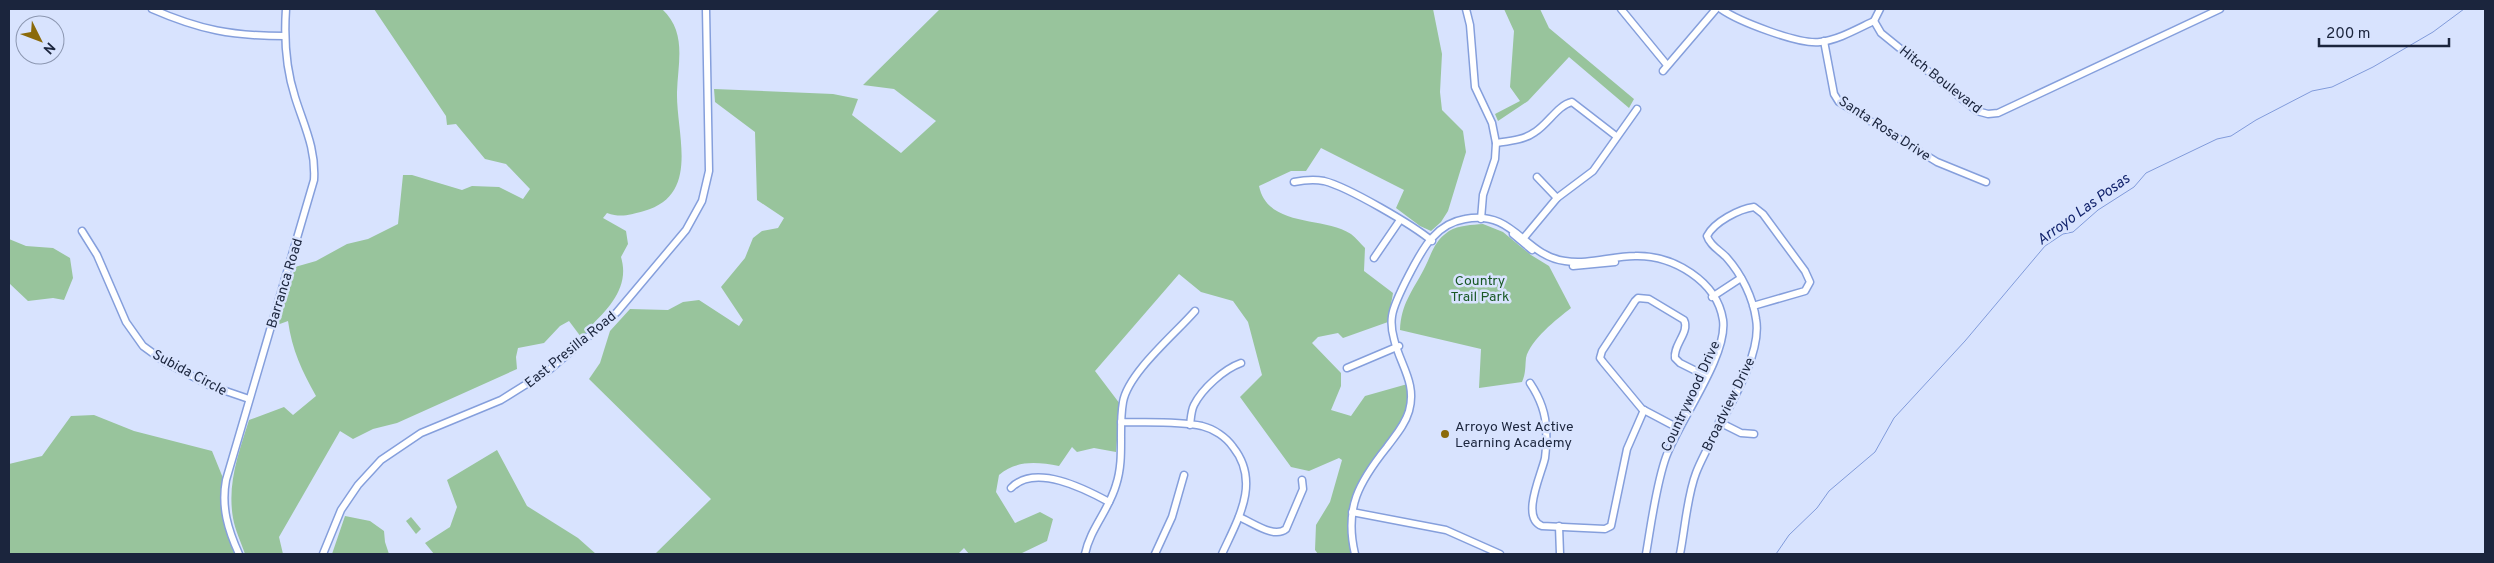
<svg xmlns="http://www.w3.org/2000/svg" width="2494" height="563" viewBox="0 0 2494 563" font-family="Overpass,sans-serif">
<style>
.green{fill:#98c49c}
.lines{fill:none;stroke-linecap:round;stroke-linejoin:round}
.stream{stroke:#819bdb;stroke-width:1}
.minor-casing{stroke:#859fdc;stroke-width:9}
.minor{stroke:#fff;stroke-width:6}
.poi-dot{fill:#8b6a0a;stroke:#d8e3fe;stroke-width:2}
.labels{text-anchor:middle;stroke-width:5;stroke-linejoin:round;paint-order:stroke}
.street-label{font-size:14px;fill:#1b253d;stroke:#d8e3fe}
.park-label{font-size:14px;fill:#1a5926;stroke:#d8e3fe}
.poi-label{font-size:14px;fill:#1b253d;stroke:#d8e3fe;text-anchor:start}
.water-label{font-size:15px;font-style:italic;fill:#0e1f69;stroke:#d8e3fe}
</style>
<rect width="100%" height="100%" fill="#d8e3fe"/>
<!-- green -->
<g class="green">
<path d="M 374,9 L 662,9 C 687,32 678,62 677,92 C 676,134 701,195 644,211 C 629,215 621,218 607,213 L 603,218 L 626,231 L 628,244 L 621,257 C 630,287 609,308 590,327 L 592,331 L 581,337 L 569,321 L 560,326 L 544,343 L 518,348 L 516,357 L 517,369 L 397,423 L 373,429 L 353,439 L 340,431 L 279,537 L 283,554 L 245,554 C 241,542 235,530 233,518 C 227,483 239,452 249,420 L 284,407 L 293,415 L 316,396 C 302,371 292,350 288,321 L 277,325 L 295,267 L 316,261 L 347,244 L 368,239 L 398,224 L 403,175 L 412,175 L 462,190 L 472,186 L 499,187 L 523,199 L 530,189 L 506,164 L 485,159 L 456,124 L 447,125 L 446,116 Z"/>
<path d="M 940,9 L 1433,9 L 1442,54 L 1440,92 L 1442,110 L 1463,131 L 1466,152 L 1448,211 L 1441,222 L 1431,231 L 1420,226 L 1396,208 L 1404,190 L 1321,148 L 1306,171 L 1291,171 L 1259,186 C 1268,228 1322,216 1351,234 C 1356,238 1361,244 1365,248 L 1364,271 L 1393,293 L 1388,322 L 1343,338 L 1338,333 L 1318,337 L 1312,343 L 1341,373 L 1341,386 L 1331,410 L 1351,416 L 1365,396 L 1411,383 L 1407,417 L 1366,473 L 1353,505 L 1355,554 L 1318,554 L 1315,550 L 1316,525 L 1330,502 L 1342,460 L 1339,458 L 1309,471 L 1291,467 L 1240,397 L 1262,375 L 1248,322 L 1233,301 L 1201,292 L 1179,274 L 1095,371 L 1120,404 L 1116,452 L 1094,448 L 1077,452 L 1072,447 L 1059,466 C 1037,462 1016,460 999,475 L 996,492 L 1015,523 L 1040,512 L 1053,519 L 1047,541 L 1020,554 L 969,554 L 964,548 L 958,554 L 655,554 L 711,499 L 589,379 L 600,363 L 610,331 L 630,309 L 668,310 L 683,302 L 699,300 L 739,326 L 743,320 L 721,287 L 745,258 L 753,238 L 762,231 L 778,228 L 784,218 L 757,200 L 755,132 L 715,102 L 714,89 L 833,94 L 858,99 L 852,115 L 901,153 L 936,121 L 894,89 L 863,85 Z"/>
<polygon points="1504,9 1540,9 1549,28 1634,99 1629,108 1569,57 1528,101 1498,121 1495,114 1520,101 1510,87 1514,31"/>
<path d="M 1483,224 L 1503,232 L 1531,255 L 1549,266 L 1571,308 C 1557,319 1530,340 1526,358 C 1525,367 1526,373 1522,382 L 1479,388 L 1481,349 L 1400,330 C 1401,304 1412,292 1424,269 C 1432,254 1433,242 1449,231 C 1459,225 1472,225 1483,224 Z"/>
<polygon points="9,239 26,246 53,248 70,258 73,278 64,300 53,298 28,301 9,283"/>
<polygon points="94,415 134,431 212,451 223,478 221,503 226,529 236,554 9,554 9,464 42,456 71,416"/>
<polygon points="497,450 527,506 578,538 596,554 434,554 425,543 450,527 457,507 447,480"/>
<polygon points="345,516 370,521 384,531 385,542 389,554 332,554"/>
<polygon points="411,517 421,529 416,534 406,521"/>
</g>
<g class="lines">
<!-- stream -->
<polyline class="stream" points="1776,554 1789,535 1817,508 1829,491 1875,452 1894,418 1965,341 2045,246 2063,234 2073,232 2098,210 2134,187 2146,173 2217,139 2231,136 2256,120 2312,91 2332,87 2373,67 2433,32 2464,9"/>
<!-- minor casing -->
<g class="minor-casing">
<g id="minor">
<path d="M 152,9 C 200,30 232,36 285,36"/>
<polyline points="1466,9 1470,25 1475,87 1492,123 1496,143 1495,159 1483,195 1481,219"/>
<polyline points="1621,9 1667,65"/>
<path d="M 1721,9 C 1738,21 1799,45 1820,42 C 1838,40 1857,29 1874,21"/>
<polyline points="1874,21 1881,33 1977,111 1988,114 1998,113 2220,9"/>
<polyline points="1874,21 1880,9"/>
<polyline points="1824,41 1834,94 1839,102 1937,162 1986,182"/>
<polyline points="1663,71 1716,9"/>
<path d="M 1496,143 C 1510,141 1524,140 1535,132 C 1548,124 1558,105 1572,102 L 1616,136"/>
<polyline points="1537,177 1557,198"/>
<path d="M 1294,182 C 1304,180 1314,179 1324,181 C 1348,187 1413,225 1432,241"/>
<polyline points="82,231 97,255 126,322 143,346 165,362 211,386 249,399"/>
<polyline points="1513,234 1532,250"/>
<polyline points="1522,240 1557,198 1593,171 1637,109"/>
<polyline points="1374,258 1400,220"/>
<polyline points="1573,266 1615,262"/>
<polyline points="1712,297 1741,278"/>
<polyline points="1347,368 1399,346"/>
<path d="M 1530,383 C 1540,398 1546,412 1546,430 C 1547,439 1546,449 1545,458 C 1542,473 1520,518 1542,526 L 1605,529 L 1611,526 L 1627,449 L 1644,410"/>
<path d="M 1121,422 C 1147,423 1176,421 1202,426 C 1214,429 1226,437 1233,447 C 1261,482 1238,519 1222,554"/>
<polyline points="1719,422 1741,433 1754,434"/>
<path d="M 1190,425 C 1191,418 1191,411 1194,405 C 1202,389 1224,369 1241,363"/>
<path d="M 1678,428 L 1642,409 L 1603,362 L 1600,358 L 1602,351 L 1635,301 L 1638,298 L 1649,299 L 1684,320 C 1690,332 1673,345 1675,358 L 1680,363 L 1706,376"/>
<path d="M 1011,488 C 1035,463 1085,489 1109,502"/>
<polyline points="1352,512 1446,530 1500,554"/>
<path d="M 1239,517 C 1252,522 1274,539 1286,529 L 1303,489 L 1302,480"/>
<polyline points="1559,526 1560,554"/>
<path d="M 239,554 C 228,530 221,507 226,480 L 314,180 C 316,148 304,126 295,97 C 286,69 284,38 286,9"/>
<polyline points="323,554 341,510 358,485 381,460 421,433 501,400 549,370 617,312 686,230 702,201 709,171 706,9"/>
<path d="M 1085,554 C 1090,529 1109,510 1116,485 C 1125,458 1118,430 1123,402 C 1128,373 1175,334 1195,311"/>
<polyline points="1155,554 1172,517 1184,475"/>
<path d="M 1355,554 C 1344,508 1359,482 1387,447 C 1395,436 1405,425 1409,411 C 1417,383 1400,365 1394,339 C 1392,332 1391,323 1392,316 C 1394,301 1422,247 1433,237 C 1441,228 1453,221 1465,219 C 1514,209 1524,256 1565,261 C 1588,265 1612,256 1635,256 C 1673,255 1717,281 1723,320 C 1728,356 1679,421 1666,457 C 1656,485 1651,525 1646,554"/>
<path d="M 1680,554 C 1685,529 1687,496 1696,473 C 1712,431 1764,362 1756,319 C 1753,298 1742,275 1727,258 C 1721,251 1710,246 1707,236 C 1714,222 1739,209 1754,207 L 1763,214 L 1805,271 L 1810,282 L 1805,291 L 1753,306"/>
</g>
</g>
<!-- minor -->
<use href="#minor" class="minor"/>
</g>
<!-- markers -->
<circle class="poi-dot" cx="1445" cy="434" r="5"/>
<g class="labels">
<!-- street labels -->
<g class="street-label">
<text transform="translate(1941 79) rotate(38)" y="5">Hitch Boulevard</text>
<text transform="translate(1885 128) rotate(33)" y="5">Santa Rosa Drive</text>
<text transform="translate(284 283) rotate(-73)" y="5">Barranca Road</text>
<text transform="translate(570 349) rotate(-39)" y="5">East Presilla Road</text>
<text transform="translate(190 372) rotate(28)" y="5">Subida Circle</text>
<text transform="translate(1690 396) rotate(-65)" y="5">Countrywood Drive</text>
<text transform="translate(1728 404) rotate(-64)" y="5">Broadview Drive</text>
</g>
<!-- park labels -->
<g class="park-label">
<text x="1480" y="285">Country<tspan x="1480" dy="16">Trail Park</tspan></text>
</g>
<!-- poi labels -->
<g class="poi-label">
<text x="1455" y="431">Arroyo West Active<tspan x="1455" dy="16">Learning Academy</tspan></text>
</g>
<!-- water labels -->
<g class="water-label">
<text transform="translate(2083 209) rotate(-36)" y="5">Arroyo Las Posas</text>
</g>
</g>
<!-- border -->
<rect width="2494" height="563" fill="none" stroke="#1b253d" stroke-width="20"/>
<!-- north arrow -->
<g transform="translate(40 40) rotate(132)"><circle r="24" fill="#d8e3fe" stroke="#8c97b1"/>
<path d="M0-4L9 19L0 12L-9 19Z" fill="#8b6a0a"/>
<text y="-8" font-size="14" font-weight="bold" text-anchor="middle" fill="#1b253d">N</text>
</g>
<!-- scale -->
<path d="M2319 38v8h130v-8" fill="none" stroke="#1b253d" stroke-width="2.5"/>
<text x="2326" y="38" font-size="15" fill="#1b253d" stroke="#d8e3fe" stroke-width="4" paint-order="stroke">200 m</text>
</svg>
